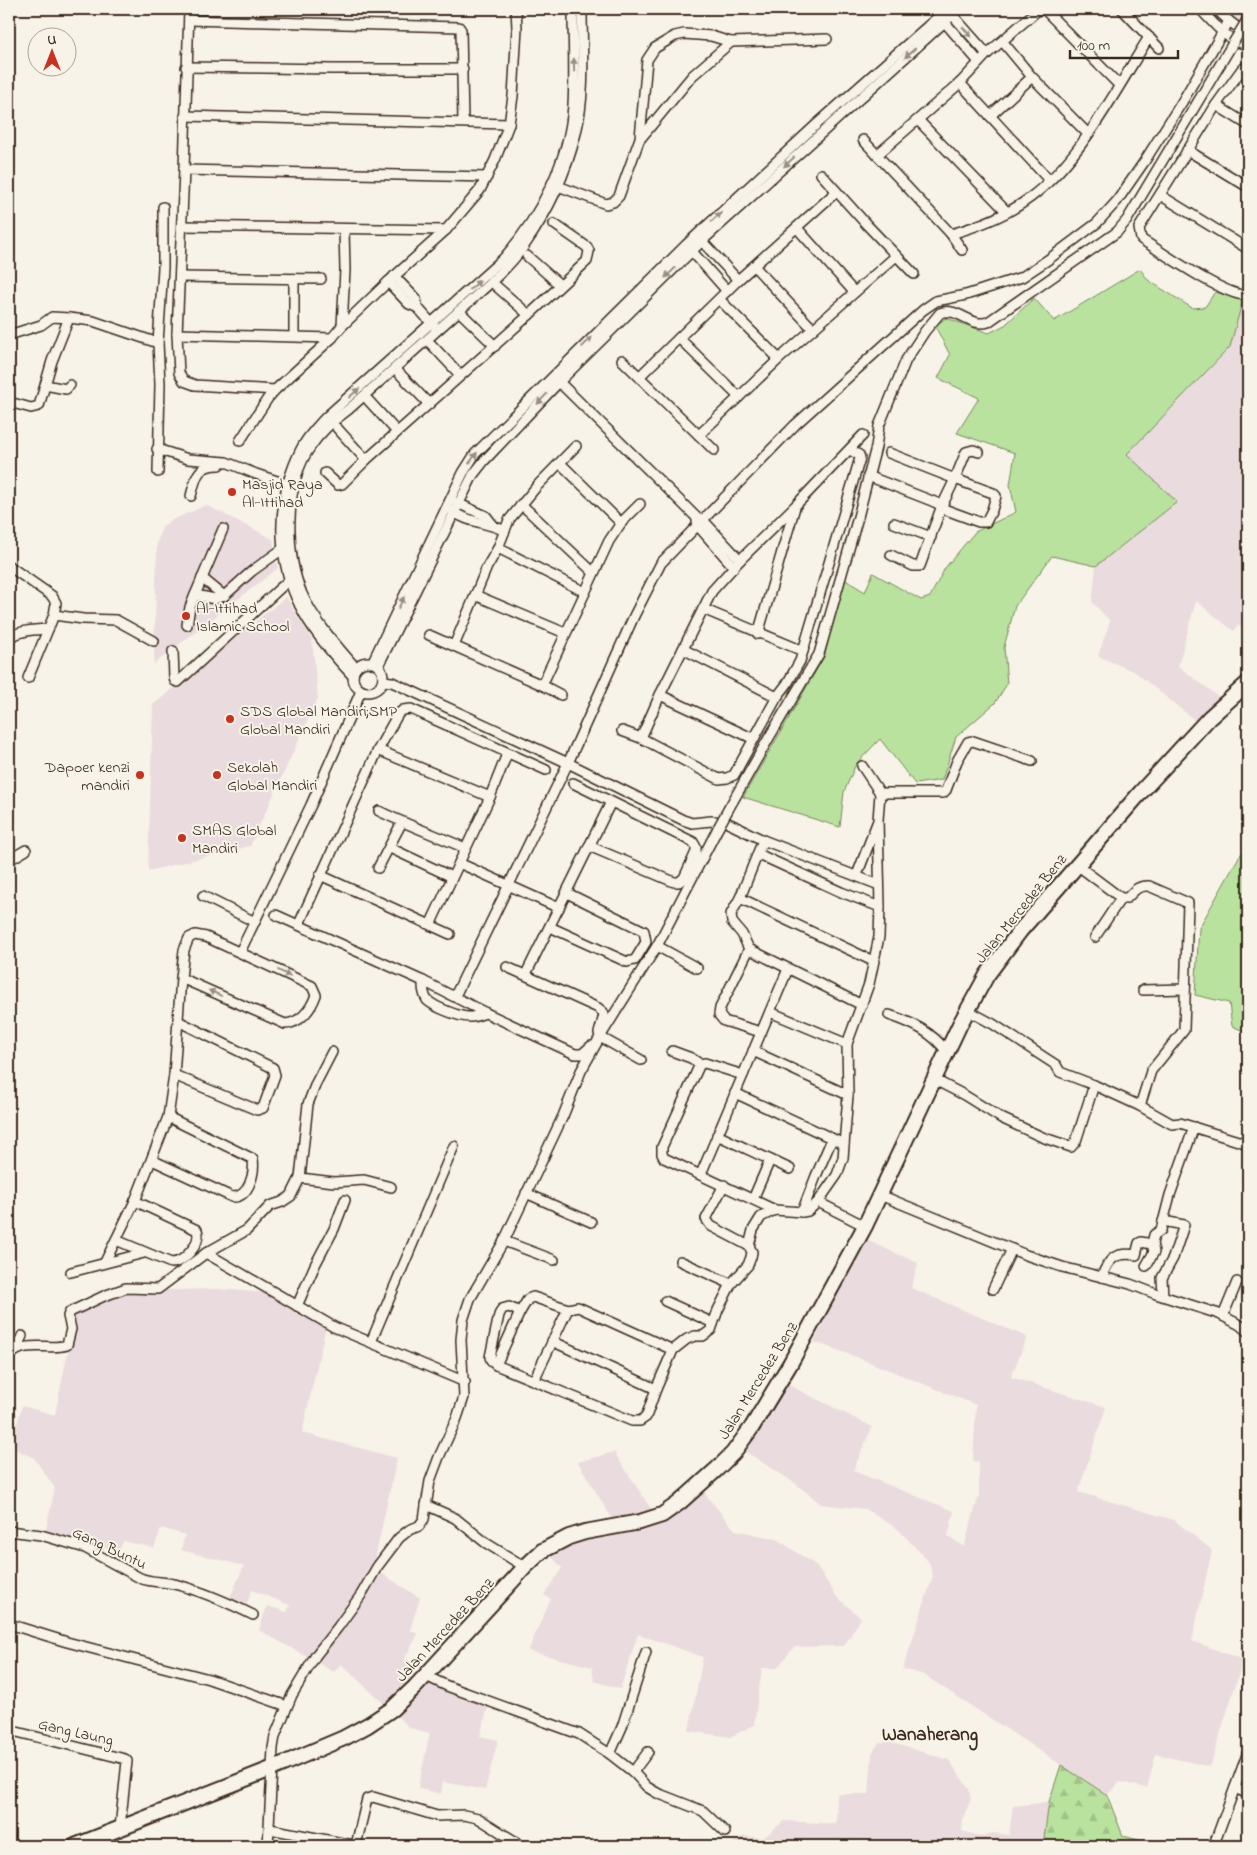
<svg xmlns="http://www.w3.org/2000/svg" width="1257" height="1855" viewBox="0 0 1257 1855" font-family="'Indie Flower',sans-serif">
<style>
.built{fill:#eadbde}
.grass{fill:#b9e29f;stroke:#7a865e}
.forest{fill:url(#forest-firs);stroke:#7a865e}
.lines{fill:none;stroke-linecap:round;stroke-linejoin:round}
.minor-casing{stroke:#3b2a1e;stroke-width:12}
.primary-casing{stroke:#3b2a1e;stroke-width:18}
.minor{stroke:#f7f3e8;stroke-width:9}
.primary{stroke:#f7f3e8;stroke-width:14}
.minor-bridge-casing{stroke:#3b2a1e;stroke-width:12;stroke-linecap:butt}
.minor-bridge{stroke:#f7f3e8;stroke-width:9}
.oneway{fill:#998e83}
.poi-dot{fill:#c8321e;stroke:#f7f3e8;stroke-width:2}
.labels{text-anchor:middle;stroke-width:4;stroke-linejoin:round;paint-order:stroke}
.poi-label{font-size:16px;fill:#3b2a1e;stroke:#f7f3e8;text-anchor:start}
.street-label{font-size:16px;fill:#3b2a1e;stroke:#f7f3e8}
.quarter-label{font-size:19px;font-weight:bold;fill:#3b2a1e;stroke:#f7f3e8}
</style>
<defs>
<pattern id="forest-firs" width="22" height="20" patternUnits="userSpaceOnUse" patternTransform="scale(1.25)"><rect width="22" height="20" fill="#b9e29f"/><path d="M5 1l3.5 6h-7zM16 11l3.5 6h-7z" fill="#a0c288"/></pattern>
</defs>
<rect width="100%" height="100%" fill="#f7f3e8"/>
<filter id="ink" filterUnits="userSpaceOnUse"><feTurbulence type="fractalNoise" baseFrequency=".02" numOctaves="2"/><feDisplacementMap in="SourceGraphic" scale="10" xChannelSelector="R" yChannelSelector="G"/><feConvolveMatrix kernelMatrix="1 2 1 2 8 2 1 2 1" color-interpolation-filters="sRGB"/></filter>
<g filter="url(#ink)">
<!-- built -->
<g class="built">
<polygon points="1223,9 1248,9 1248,10 1239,25"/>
<polygon points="1248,298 1248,632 1238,625 1234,631 1196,601 1178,666 1223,700 1197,722 1135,672 1098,656 1110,621 1092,602 1096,566 1177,502 1127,454 1230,347 1243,299"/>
<polygon points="206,505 273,539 278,568 154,664 157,543 160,533 163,526 170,521"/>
<polygon points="286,597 312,640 318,698 250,846 148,871 153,705"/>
<polygon points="864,1239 918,1263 911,1288 1027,1337 1011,1377 1106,1407 1078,1492 1174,1520 1212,1550 1192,1641 1243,1660 1210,1767 1156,1754 1147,1788 1120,1782 1107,1795 924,1675 903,1669 933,1576 929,1562 898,1529 865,1509 821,1504 795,1483 743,1450 787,1384 872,1427 853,1471 954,1511 948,1536 964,1547 979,1495 979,1462 973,1461 976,1405 854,1356 814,1342"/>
<polygon points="218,1289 291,1295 327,1321 302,1433 397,1458 373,1568 420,1598 410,1630 418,1634 404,1660 417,1676 489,1704 480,1736 498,1740 485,1790 443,1782 441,1794 418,1788 430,1733 410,1728 341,1664 334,1672 259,1630 267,1606 287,1612 290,1605 252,1590 246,1606 230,1598 244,1566 181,1550 185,1535 161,1528 154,1548 123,1541 119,1551 45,1534 55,1488 34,1458 11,1447 22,1406 55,1415 76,1312 116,1291"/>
<polygon points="614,1452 657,1518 701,1489 735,1530 777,1539 817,1566 836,1596 861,1618 844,1646 794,1647 777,1668 762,1668 754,1725 730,1737 689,1731 703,1657 638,1634 620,1689 594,1681 592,1667 528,1651 551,1599 544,1595 562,1568 547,1551 587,1534 619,1530 578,1462"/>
<polygon points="889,1742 949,1760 969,1789 971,1799 963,1818 962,1831 983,1837 992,1833 1009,1835 1013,1806 1049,1802 1043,1846 730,1846 743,1836 763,1838 784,1821 836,1824 837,1794 869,1794 872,1753 879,1743"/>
</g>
<!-- grass -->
<g class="grass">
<polygon points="1140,269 1148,280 1192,308 1205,307 1215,292 1243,299 1230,347 1127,454 1177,502 1096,566 1052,556 1015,606 1004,647 1007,684 995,703 956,737 942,780 915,784 880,739 856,764 844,792 840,827 743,797 824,657 844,579 865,592 873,573 921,600 930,597 945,568 975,532 1016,512 1010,485 1015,453 957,433 979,398 938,378 950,355 935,326 946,318 989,333 1005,325 1034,298 1054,321"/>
<polygon points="1248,850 1248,1033 1232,1026 1229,1003 1195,995 1199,928 1240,855"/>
</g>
<!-- forest -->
<polygon class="forest" points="1061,1765 1107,1795 1123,1836 1150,1843 1144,1846 1043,1846 1049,1802"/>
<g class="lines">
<!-- minor casing -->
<g class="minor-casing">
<g id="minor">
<polyline points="189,9 184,170 177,334 179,373 184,381 195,385 275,390"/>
<polyline points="1044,9 1119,85"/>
<polyline points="1122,9 1159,48"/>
<path d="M 1200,9 C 1213,22 1229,44 1248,44"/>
<polyline points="1216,9 1229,21 1245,33 1248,39"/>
<polyline points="949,11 987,54"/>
<polyline points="942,19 979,62"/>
<polyline points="189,20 459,27 461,30 463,122"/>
<polyline points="1003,42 1032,77 1088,134"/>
<path d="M 1248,66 L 1242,69 L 1216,105 L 1139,228 L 1141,239 C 1161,252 1227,298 1248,295"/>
<polyline points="186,67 332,69 463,69"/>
<polyline points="960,83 1049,180"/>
<polyline points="1216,105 1248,125"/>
<polyline points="185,116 509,124"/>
<polyline points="990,116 1032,77"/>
<polyline points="918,120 1007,212"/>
<polyline points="641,138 692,76 731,42"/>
<polyline points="863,140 951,234 962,250"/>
<polyline points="1187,150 1248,187"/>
<polyline points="877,155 960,83 987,54 1039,9"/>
<polyline points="184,170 487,177"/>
<polyline points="821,174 867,225 914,274"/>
<polyline points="558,186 606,204 613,202 619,196 640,138 647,60 655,48 675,36 684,34 711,36 731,42 827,39"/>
<polyline points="1160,195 1248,249"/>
<polyline points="182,226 446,230"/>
<polyline points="797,228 854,292"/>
<path d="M 951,234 C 979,226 1008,215 1031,197 C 1081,159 1116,90 1149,37"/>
<polyline points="698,237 738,280"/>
<polyline points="689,248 727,291"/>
<polyline points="527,256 560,285"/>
<polyline points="754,266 813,329"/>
<polyline points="394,276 416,299 418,308"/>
<polyline points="180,277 321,279"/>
<polyline points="294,279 294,336"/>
<polyline points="388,282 409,304 418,308 434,326"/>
<polyline points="496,286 529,315"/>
<polyline points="719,299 779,359"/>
<polyline points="459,311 495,346"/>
<polyline points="342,326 345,270 344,229"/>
<polyline points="177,334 332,338"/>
<polyline points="9,335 41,325 52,317 69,318 93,321 158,343"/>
<polyline points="679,338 739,397"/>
<polyline points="431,344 460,375"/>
<polyline points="622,360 714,450"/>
<polyline points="399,373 429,404"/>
<polyline points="640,376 738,280 836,192"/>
<polyline points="555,378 684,505 696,517 704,521 740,560"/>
<polyline points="45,385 66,389 70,385"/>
<polyline points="368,400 397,432"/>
<polyline points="9,402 31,408 39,406 52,361 69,318"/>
<polyline points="337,428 366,460"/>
<polyline points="699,435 779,359 896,256"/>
<polyline points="240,441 268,398 275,390 332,338 342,326 388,282 446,230 480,190 495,160 509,124 513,96 517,28 516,9"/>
<polyline points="157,449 188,459 226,462 256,474 286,484"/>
<polyline points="889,453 955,479 966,452 973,450 979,452"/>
<polyline points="560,463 621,523"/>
<polyline points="158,472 160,384 158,343 163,268 163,207"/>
<polyline points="325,473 338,485 342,484 366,460 529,315 587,261 589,251 587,247 554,224"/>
<polyline points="868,476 932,501 939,504 941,508 920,566 913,566 891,555"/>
<polygon points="955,479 993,493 996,496 992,510 986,522 979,522 941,508"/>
<path d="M 191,496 C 196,477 197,465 219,465"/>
<polyline points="455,502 486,516 493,525"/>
<polyline points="521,504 593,572"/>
<path d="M 452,511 C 468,523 488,522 505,531"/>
<polyline points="697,521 698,526 734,567"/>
<polyline points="894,523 931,537"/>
<polyline points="223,529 195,595 215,599 224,596 252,571 288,545"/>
<polyline points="498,548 585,592"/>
<polyline points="9,566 52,596 56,603 54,615 28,678"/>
<polyline points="202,578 224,596"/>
<polyline points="475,595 565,633"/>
<polyline points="703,609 803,651"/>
<polyline points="54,615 83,619 116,620 154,641"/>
<polyline points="187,625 190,607 195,595"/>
<polyline points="758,634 795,507"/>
<polyline points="429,635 542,685 561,695"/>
<path d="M 9,638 C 20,630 34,630 48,629"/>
<polyline points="454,646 487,567 498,548 509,520 537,486 576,446"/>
<polyline points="683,649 777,697"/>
<polyline points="173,651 174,678 175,681 178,682 289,580"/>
<circle cx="368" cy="677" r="15"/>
<polyline points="372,663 463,473 475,454 686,245 816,125 947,9"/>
<polyline points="378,666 473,475 484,461 559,382 702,241 959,9"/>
<path d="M 356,668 C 336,645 315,622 302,594 C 285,553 284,483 311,446 C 321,431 335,419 349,409 C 386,376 423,343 460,310 C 482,290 506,271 524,246 C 548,212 566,174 576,133 C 586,93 582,49 582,9"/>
<path d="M 353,676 C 333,655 313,632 300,606 C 278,562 276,510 294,465 C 297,458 300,450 304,444 C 310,434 318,426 326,417 L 503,259 C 539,219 570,159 573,105 C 575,73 573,41 573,9"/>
<polyline points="383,681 392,682 568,763 683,820 692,823 711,821 726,822 763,840 879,885"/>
<polyline points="542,685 609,541 621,523 640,504"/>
<polyline points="660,695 754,739"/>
<polyline points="622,731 641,738 719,779 727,778 734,775 777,697 787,684 800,661 860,458 859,455 850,450"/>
<polyline points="641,738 660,695 712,591 740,560 795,506 863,435"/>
<polyline points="378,750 490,797"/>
<polyline points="862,766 880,793 878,820 880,907"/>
<polyline points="573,783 693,842 696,847 696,852 684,878 679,882 674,882 589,846"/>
<polyline points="880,793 943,793 946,790 957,761 968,742 973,741 1032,761"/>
<path d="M 729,808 L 770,736 L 819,654 L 858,517 L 876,447 L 879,426 L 906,360 L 925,331 L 940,313 C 958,306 971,328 988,322 L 1117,232 L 1127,220 L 1233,43"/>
<path d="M 379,811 C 407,825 436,835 465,848"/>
<polyline points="390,848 452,877"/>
<polyline points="9,860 26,850"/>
<polyline points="459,863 559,908"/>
<path d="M 1077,865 L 1121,898 L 1127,898 C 1134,891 1138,885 1149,886 L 1188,903 L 1184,1030 L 1151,1071 L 1140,1106"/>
<polyline points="378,868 402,822"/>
<polyline points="320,875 450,934"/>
<polyline points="857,875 877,823"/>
<polyline points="203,896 255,922"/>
<polyline points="740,898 873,961"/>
<polyline points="276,915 423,981 486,1013 575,1054 582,1054 591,1046"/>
<polyline points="299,924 378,750 398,714 403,710 411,709 546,770"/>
<polyline points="430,925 490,797 507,754"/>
<polyline points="550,927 627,962 635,960 646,942 644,931 567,893"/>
<polyline points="1095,937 1121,898"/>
<polyline points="657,946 697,968"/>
<polyline points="749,949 862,1005"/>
<polyline points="240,952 311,805 361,691"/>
<polyline points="507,967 598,1008 603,1012 604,1015 599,1033"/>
<polyline points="526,974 611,802"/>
<path d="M 423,981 C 423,988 423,994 427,1000 C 434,1007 461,1018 471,1017 C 476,1017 481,1014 486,1013"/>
<polyline points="1143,990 1185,989"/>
<polyline points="455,996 568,763 634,616 661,563 795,425 923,310 936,301 966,295 1022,277 1049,259 1097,223 1117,201 1144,162 1182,102 1229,21"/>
<polyline points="967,1010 993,1024 1056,1065 1060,1072 1094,1085 1140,1106 1172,1124 1180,1123 1248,1144"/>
<polyline points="770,1012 847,1044"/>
<path d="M 889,1015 C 913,1023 932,1032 947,1052"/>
<polyline points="761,1032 724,1021 719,1015 720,1008 749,949 742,934 732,922 731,914 740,898 763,840"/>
<polyline points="600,1037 641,1060"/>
<polyline points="672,1051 691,1058 700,1064"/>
<polyline points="753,1051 848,1095"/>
<polyline points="174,1075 257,1110 263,1108 275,1075 273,1068 178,1021"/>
<polyline points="743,1075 705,1063 700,1064 662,1147 662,1154 664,1158 775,1210"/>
<polyline points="935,1080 964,1095 1001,1118 1042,1137 1071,1147 1076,1141 1094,1085"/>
<polyline points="735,1093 844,1144"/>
<polyline points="717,1135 790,1169"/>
<path d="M 152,1160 L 232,1197 C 249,1198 255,1173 253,1159 L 168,1117"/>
<polyline points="701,1174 788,969"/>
<polyline points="300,1178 334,1182 364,1180 391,1187"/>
<polyline points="724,1185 706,1219 711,1226 749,1246"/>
<polyline points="526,1193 591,1222"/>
<polyline points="880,1195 1026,1255 1062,1267 1130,1284 1156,1294 1219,1314 1240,1325 1248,1332"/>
<polyline points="753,1199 770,1160"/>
<polyline points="818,1202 865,1226"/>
<polyline points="802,1212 816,1176 832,1139"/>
<path d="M 116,1240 L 171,1263 C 184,1263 202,1243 197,1230 L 135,1201"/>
<polyline points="504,1241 554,1260"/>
<polyline points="206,1253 334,1327 465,1382"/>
<polyline points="680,1261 731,1284"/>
<path d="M 105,1262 L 135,1201 L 168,1117 L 174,1075 L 181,978 L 184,950 L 189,938 L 195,935 L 206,937 L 312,986 L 316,995 C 311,1009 301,1023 285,1024 L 181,978"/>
<polyline points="1146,1266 1154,1252 1152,1244"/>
<polyline points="71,1272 144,1253"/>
<path d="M 1102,1277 C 1108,1258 1116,1252 1136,1255 L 1139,1243 L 1141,1242 L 1152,1244 L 1154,1235 L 1161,1230 L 1170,1195 L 1194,1127"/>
<polyline points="993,1289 1012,1249"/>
<polyline points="1163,1296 1162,1278 1173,1258 1184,1225 1163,1221"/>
<polyline points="665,1301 713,1323"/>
<polyline points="297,1306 315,1265 334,1229 345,1200"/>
<polyline points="1223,1316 1237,1282"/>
<polyline points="552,1341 656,1389"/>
<polyline points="371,1342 454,1146"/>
<polyline points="673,1350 578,1307 568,1309 533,1297 528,1299 520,1312 509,1307 502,1309 499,1315 490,1357 492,1362 496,1365 632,1421 640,1421 646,1417 656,1389 673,1350 687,1339 695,1336 703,1336 711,1330 718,1310 731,1284 748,1265 751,1257 752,1252 749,1246 753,1230 761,1217 775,1210 802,1212 808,1211 818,1202 837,1175 843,1158 848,1095 847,1044 869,984 879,937 880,907 841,892 758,854"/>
<polyline points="15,1351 22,1336"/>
<path d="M 9,1356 C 26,1339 48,1351 67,1345 L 71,1329 L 68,1316 L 70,1312 L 104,1296 L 126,1288 L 158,1289 L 206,1253 L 247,1230 L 270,1206 L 282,1202 L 291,1196 L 300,1178 L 308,1104 L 316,1083 L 332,1052"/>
<polyline points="496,1365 520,1312"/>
<polyline points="534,1380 568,1309"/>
<polyline points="426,1505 455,1518 486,1543 525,1567"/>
<path d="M 9,1531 L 41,1535 L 85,1548 L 140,1578 C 152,1583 165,1581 178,1585 C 204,1592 229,1603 253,1615"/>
<polyline points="9,1624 67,1642 209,1679 287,1706"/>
<polyline points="426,1676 447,1686 579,1734 610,1754 633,1772 647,1787 657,1793 703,1811 725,1832"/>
<polyline points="9,1730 125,1759 127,1761 120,1828"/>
<polyline points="610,1754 622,1727 646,1652"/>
<polyline points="633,1772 648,1752"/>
<polyline points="1235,1788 1248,1794"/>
<polyline points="270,1829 353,1845 357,1841 367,1799 373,1797 437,1816 464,1815 478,1818 516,1842"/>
<polyline points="268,1846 273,1748 275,1736 292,1695 316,1655 338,1627 361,1595 377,1567 399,1538 409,1530 419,1526 424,1519 430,1481 439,1457 457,1418 464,1397 461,1340 463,1320 470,1299 504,1241 563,1116 581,1071 600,1037 657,946 718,828"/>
<polyline points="1215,1846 1216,1839 1248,1752"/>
</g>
</g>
<!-- primary casing -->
<g class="primary-casing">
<polyline id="primary" points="75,1846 271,1769 344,1738 368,1725 392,1709 415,1687 525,1567 542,1551 569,1537 585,1532 640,1522 662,1515 679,1503 717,1469 733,1453 752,1427 790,1364 865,1226 960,1024 987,975 1020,931 1141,792 1209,718 1248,683"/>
</g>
<!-- minor -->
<use href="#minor" class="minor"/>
<!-- primary -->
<use href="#primary" class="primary"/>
<!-- minor-bridge casing -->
<g class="minor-bridge-casing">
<g id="minor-bridge">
<polyline points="1233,43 1247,20"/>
<polyline points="718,828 729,808"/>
</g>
</g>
<!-- minor-bridge -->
<use href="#minor-bridge" class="minor-bridge"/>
</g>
<!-- one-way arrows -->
<defs><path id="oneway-solid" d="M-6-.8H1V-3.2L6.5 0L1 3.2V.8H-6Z" transform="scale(1.25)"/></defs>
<g class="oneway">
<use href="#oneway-solid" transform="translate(967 32) rotate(48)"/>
<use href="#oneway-solid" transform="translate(910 53) rotate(138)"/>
<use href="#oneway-solid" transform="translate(574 65) rotate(-91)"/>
<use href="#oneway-solid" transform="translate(789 162) rotate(138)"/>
<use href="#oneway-solid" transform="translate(716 217) rotate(-42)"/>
<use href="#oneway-solid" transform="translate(670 273) rotate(136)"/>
<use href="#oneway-solid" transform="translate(475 285) rotate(-42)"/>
<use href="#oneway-solid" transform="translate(587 342) rotate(-45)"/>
<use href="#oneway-solid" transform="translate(354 393) rotate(-42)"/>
<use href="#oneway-solid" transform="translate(542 399) rotate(133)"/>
<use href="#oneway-solid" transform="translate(473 458) rotate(-54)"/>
<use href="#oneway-solid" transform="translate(401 603) rotate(-64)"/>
<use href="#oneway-solid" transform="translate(284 973) rotate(26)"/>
<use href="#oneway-solid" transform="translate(215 993) rotate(-156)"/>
</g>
</g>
<!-- markers -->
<g class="poi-dot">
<circle cx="232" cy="492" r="5"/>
<circle cx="186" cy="616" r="5"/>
<circle cx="230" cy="719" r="5"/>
<circle cx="140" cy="775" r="5"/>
<circle cx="217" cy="775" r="5"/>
<circle cx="182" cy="838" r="5"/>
</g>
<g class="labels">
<!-- poi labels -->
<g class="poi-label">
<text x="242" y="489">Masjid Raya<tspan x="242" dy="18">Al-Ittihad</tspan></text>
<text x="196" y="613">Al-Ittihad<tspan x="196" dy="18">Islamic School</tspan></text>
<text x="240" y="716">SDS Global Mandiri;SMP<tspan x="240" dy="18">Global Mandiri</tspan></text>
<text x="130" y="772" text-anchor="end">Dapoer kenzi<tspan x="130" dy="18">mandiri</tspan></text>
<text x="227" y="772">Sekolah<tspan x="227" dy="18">Global Mandiri</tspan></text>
<text x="192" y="835">SMAS Global<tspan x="192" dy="18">Mandiri</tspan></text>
</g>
<!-- street labels -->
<g class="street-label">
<text transform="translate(1020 908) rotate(-51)" y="6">Jalan Mercedez Benz</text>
<text transform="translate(757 1380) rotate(-58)" y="6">Jalan Mercedez Benz</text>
<text transform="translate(110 1547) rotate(25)" y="6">Gang Buntu</text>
<text transform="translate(444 1629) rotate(-47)" y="6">Jalan Mercedez Benz</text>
<text transform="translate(76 1731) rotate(13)" y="6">Gang Laung</text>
</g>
<!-- quarter labels -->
<g class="quarter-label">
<text x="930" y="1740">Wanaherang</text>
</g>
</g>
<!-- margin -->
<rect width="1257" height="1855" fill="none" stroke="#f7f3e8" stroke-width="30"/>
<rect x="15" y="15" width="1227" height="1825" fill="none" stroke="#3b2a1e" stroke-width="2" filter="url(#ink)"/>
<!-- north arrow -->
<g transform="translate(52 52)"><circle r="24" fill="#f7f3e8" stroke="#aca397"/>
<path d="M0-4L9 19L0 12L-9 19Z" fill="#c8321e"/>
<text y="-8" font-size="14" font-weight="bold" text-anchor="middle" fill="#3b2a1e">U</text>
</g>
<!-- scale -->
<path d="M1070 50v8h108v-8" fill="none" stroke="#3b2a1e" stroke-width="2.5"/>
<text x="1077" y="50" font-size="15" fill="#3b2a1e" stroke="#f7f3e8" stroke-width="4" paint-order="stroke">100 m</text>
</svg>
